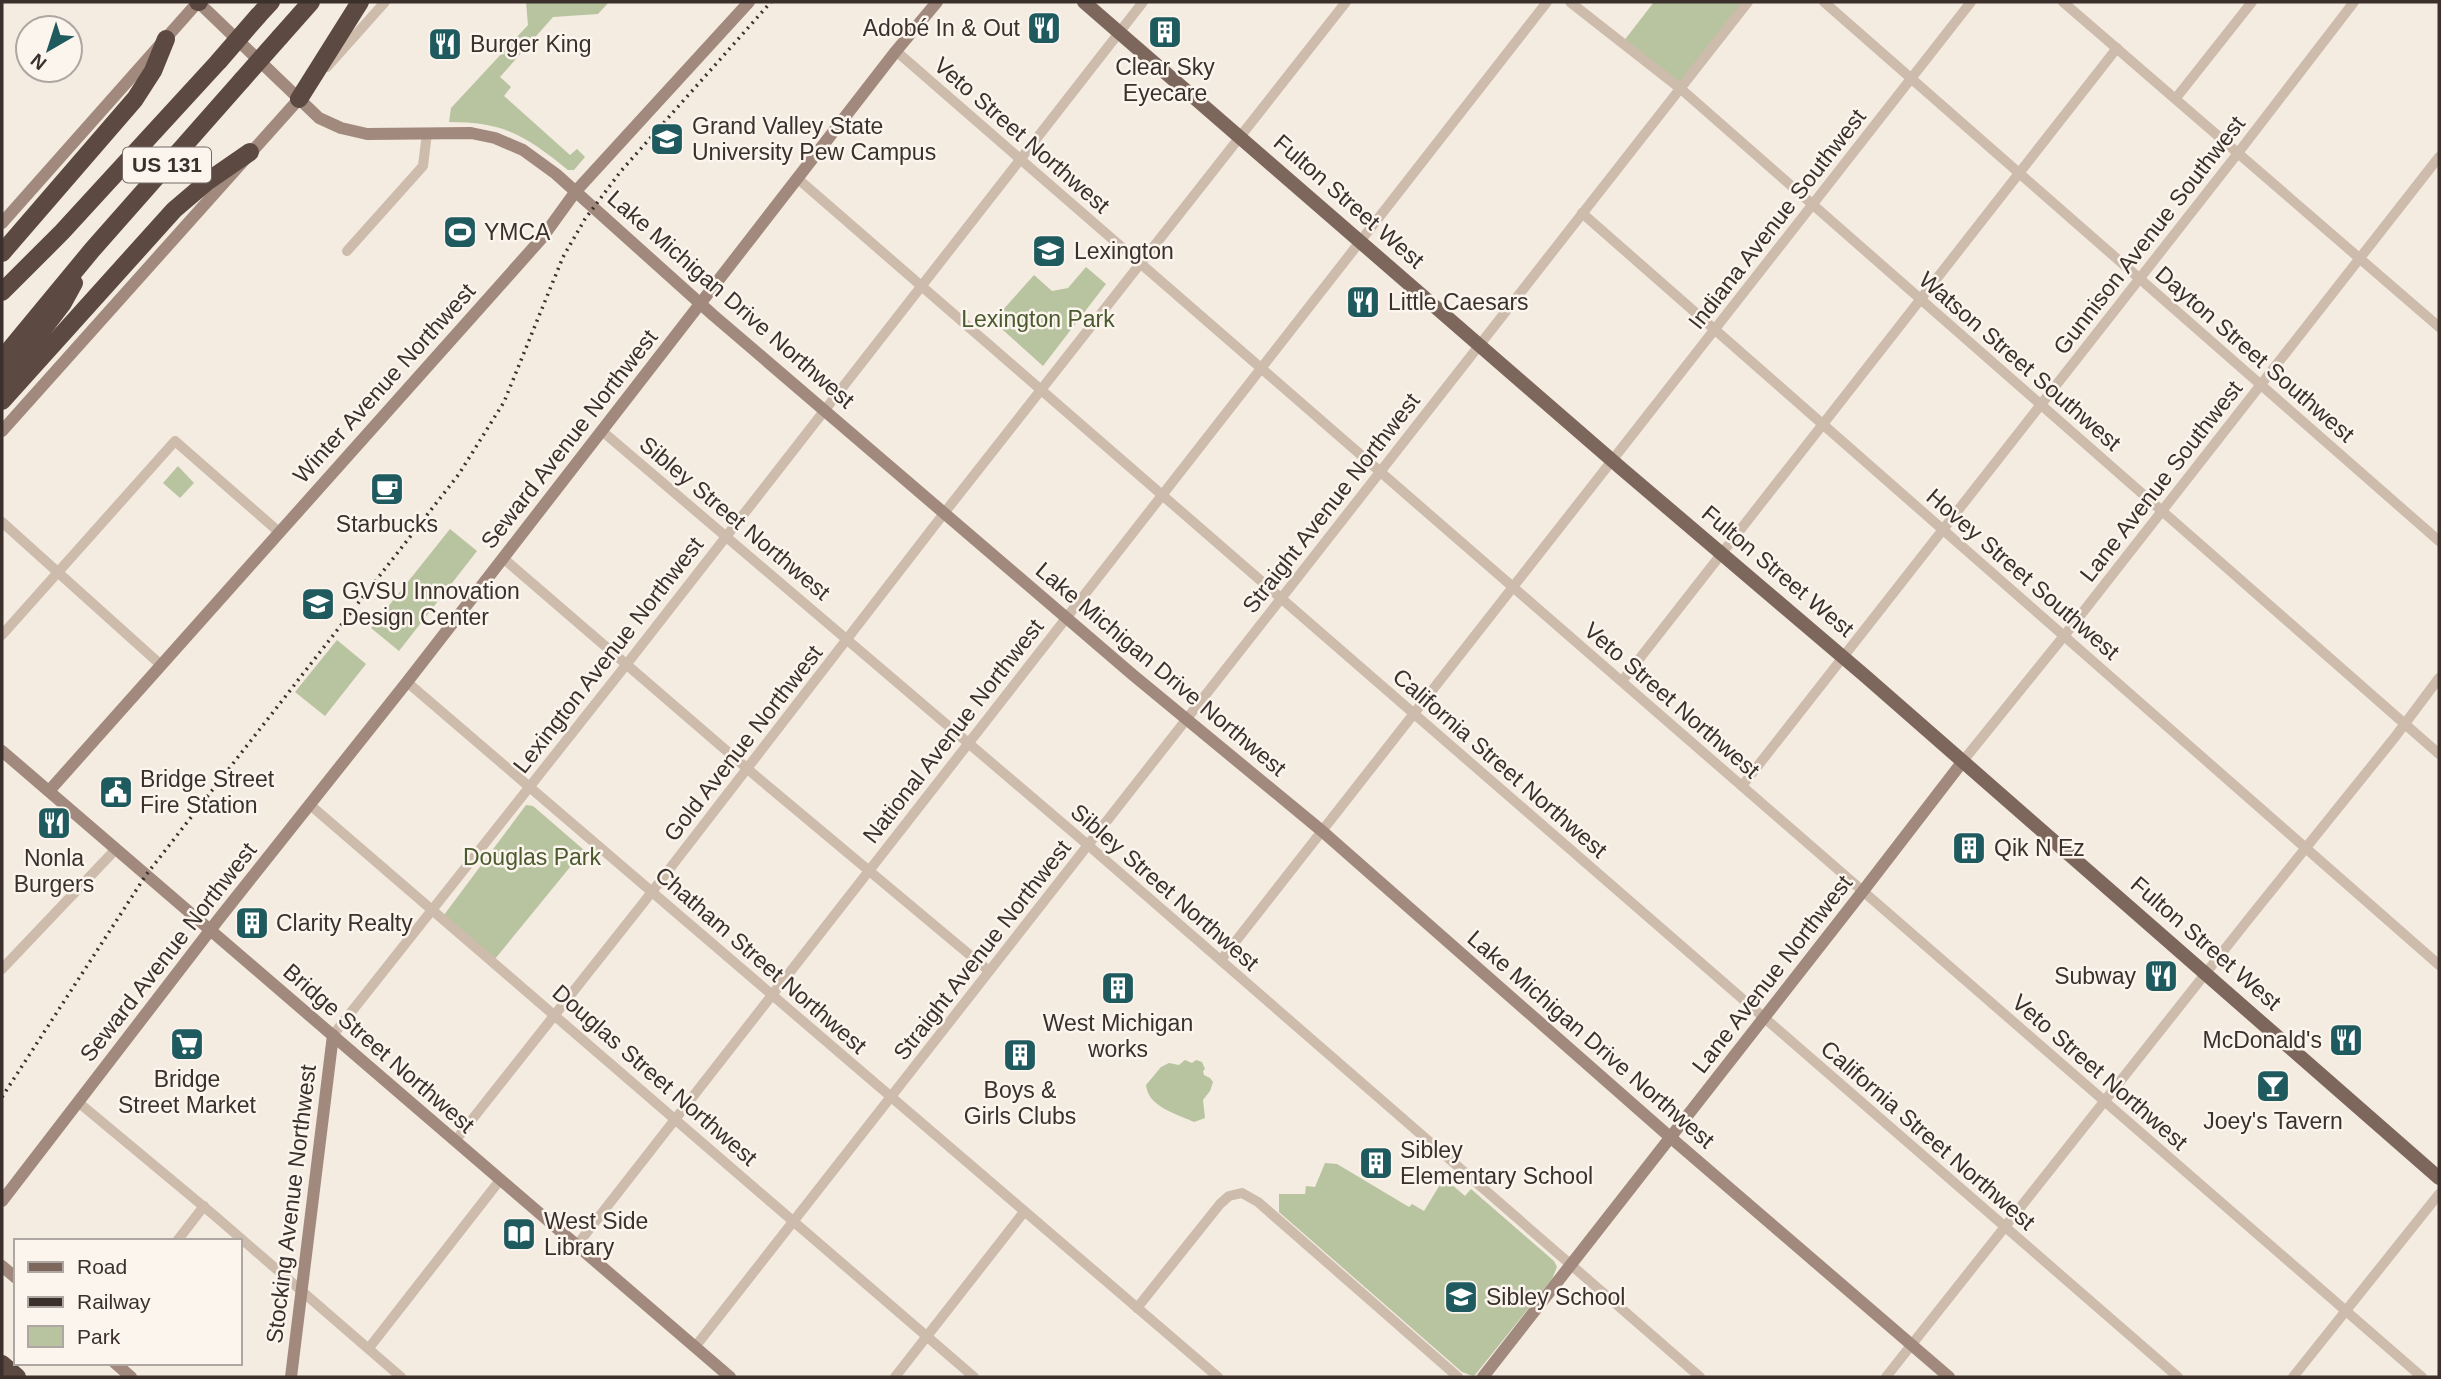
<svg xmlns="http://www.w3.org/2000/svg" width="2441" height="1379" viewBox="0 0 2441 1379" font-family="Arial,sans-serif">
<style>
.green{fill:#b8c4a0}
.lines{fill:none;stroke-linecap:round;stroke-linejoin:round}
.street{stroke:#cdbbac;stroke-width:10}
.secondary{stroke:#a18a7d;stroke-width:12}
.primary{stroke:#7d675c;stroke-width:14}
.highway{stroke:#5c4a42;stroke-width:18}
.rail{stroke:#3b302b;stroke-width:3.5;stroke-dasharray:2 5;stroke-linecap:butt}
.highway-bridge{stroke:#5c4a42;stroke-width:18}
.labels{text-anchor:middle;stroke-width:5;stroke-linejoin:round;paint-order:stroke}
.shield{fill:#fbf5ee;stroke:#756b66;stroke-width:2}
.shield-label{font-size:21px;font-weight:bold;fill:#3b302b}
.poi-label{font-size:23px;fill:#3b302b;stroke:#fbf5ee;text-anchor:start}
.street-label{font-size:23px;fill:#3b302b;stroke:#fbf5ee}
.park-label{font-size:23px;fill:#4a5a2e;stroke:#fbf5ee}
</style>
<rect width="100%" height="100%" fill="#f4ebe1"/>
<!-- green -->
<g class="green">
<path d="M 526,2 L 609,2 L 598,14 L 553,17 L 500,77 L 511,87 L 504,96 L 570,155 L 577,149 L 585,157 L 574,170 L 568,170 C 526,136 505,122 449,122 L 451,108 L 528,25 Z"/>
<polygon points="1654,2 1749,2 1681,89 1623,42"/>
<polygon points="1086,267 1106,284 1043,366 993,321 1034,275 1052,291 1068,288"/>
<polygon points="178,466 194,483 180,498 163,483"/>
<polygon points="450,529 477,551 399,651 371,628"/>
<polygon points="337,640 366,664 325,716 295,692"/>
<polygon points="526,805 533,806 584,850 495,959 444,915"/>
<path d="M 1185,1060 L 1192,1063 L 1196,1060 L 1202,1062 L 1205,1069 L 1203,1071 L 1204,1075 L 1210,1078 L 1213,1082 L 1210,1091 L 1203,1100 L 1205,1118 L 1194,1122 C 1177,1114 1148,1107 1146,1085 L 1161,1067 L 1169,1063 L 1179,1065 Z"/>
<polygon points="1325,1163 1337,1164 1409,1207 1412,1204 1424,1211 1444,1178 1465,1196 1471,1189 1554,1261 1557,1267 1552,1279 1475,1375 1473,1376 1462,1372 1279,1212 1279,1194 1305,1194 1306,1186 1315,1187"/>
</g>
<g class="lines">
<!-- street -->
<g class="street">
<polyline points="1570,2 1681,89 2439,754"/>
<polyline points="1824,2 2439,541"/>
<polyline points="2063,2 2439,327"/>
<polyline points="896,51 2422,1377"/>
<polyline points="327,67 385,2"/>
<polyline points="2176,98 2252,2"/>
<polyline points="797,178 2178,1377"/>
<polyline points="1582,213 2439,965"/>
<polyline points="347,251 423,166 427,133"/>
<polyline points="602,431 1088,845 1700,1377"/>
<polyline points="2,522 161,665"/>
<polyline points="503,558 757,777 989,971"/>
<polyline points="2,635 175,441 279,532"/>
<polyline points="1622,681 2117,48"/>
<polyline points="407,682 1218,1377"/>
<polyline points="1963,761 2072,626 2439,157"/>
<polyline points="1742,786 2238,153 2354,2"/>
<polyline points="309,804 974,1377"/>
<polyline points="1221,960 1971,2"/>
<polyline points="2,969 116,849"/>
<polyline points="333,1035 626,665 1143,2"/>
<polyline points="78,1102 215,1216 401,1377"/>
<polyline points="455,1141 644,902 945,512 1346,2"/>
<polyline points="177,1241 204,1206"/>
<polyline points="577,1245 1547,2"/>
<polyline points="1137,1308 1220,1204 1229,1196 1242,1193 1258,1202 1458,1377"/>
<polyline points="695,1347 1748,2"/>
<polyline points="369,1348 500,1180"/>
<polyline points="895,1377 1024,1212"/>
<polyline points="1886,1377 2251,916 2395,737 2439,678"/>
<polyline points="2293,1377 2439,1194"/>
</g>
<!-- secondary -->
<g class="secondary">
<polyline points="198,2 319,118 341,128 367,134 471,133 495,138 523,150 556,174 713,315 1133,675 1322,831 1670,1137 1949,1377"/>
<polyline points="2,223 198,2"/>
<polyline points="2,431 299,99"/>
<polyline points="2,751 730,1377"/>
<polyline points="49,791 542,238 576,191 749,2"/>
<polyline points="2,1201 218,920 407,682 896,51 937,2"/>
<polyline points="2,1266 16,1278"/>
<polyline points="115,1363 131,1377"/>
<polyline points="291,1377 333,1035"/>
<polyline points="1483,1377 1863,891 1963,761"/>
</g>
<!-- primary -->
<polyline class="primary" points="1084,2 1622,469 1864,675 2439,1178"/>
<!-- highway -->
<g class="highway">
<polyline points="198,2 199,2"/>
<polyline points="258,16 271,2"/>
<polyline points="280,37 311,2"/>
<polyline points="299,99 360,2"/>
<polyline points="2,253 135,99 153,71 166,39"/>
<polyline points="2,292 62,232 219,61"/>
<polyline points="2,359 92,250 242,80"/>
<polyline points="2,383 63,303 74,283"/>
<polyline points="2,401 174,210 208,181 250,152"/>
<polyline points="2,1364 17,1377"/>
</g>
<!-- rail -->
<polyline class="rail" points="2,1097 146,875 459,474 504,402 563,257 585,219 621,171 771,2"/>
<!-- highway-bridge -->
<g class="highway-bridge">
<polyline points="219,61 258,16"/>
<polyline points="242,80 280,37"/>
</g>
</g>
<!-- icons -->
<defs>
<g id="restaurant-square" transform="scale(1.75)"><rect x="-9" y="-9" width="18" height="18" rx="4" fill="#1f5a5e" stroke="#fbf5ee"/><path d="M-5-6h1v4h1v-4h1v4h1v-4h1v5L-1.5 .5V6h-2V.5L-5-1ZM5-6V6H3V1.5H1.5Q1.5-4 5-6Z" fill="#fff"/></g>
<g id="building-square" transform="scale(1.75)"><rect x="-9" y="-9" width="18" height="18" rx="4" fill="#1f5a5e" stroke="#fbf5ee"/><path d="M-4-6H4V6H1V3H-1V6H-4ZM-2.5-4.3h1.7v1.8h-1.7ZM.8-4.3h1.7v1.8H.8ZM-2.5-1h1.7V.8h-1.7ZM.8-1h1.7V.8H.8Z" fill="#fff"/></g>
<g id="university-square" transform="scale(1.75)"><rect x="-9" y="-9" width="18" height="18" rx="4" fill="#1f5a5e" stroke="#fbf5ee"/><path d="M0-5L7-2L0 1L-7-2ZM-4 1L0 2.5L4 1V4Q0 6-4 4Z" fill="#fff"/></g>
<g id="stadium-square" transform="scale(1.75)"><rect x="-9" y="-9" width="18" height="18" rx="4" fill="#1f5a5e" stroke="#fbf5ee"/><path d="M0-5a6.5 5 0 1 0 0 10a6.5 5 0 1 0 0-10ZM-3.5-1.8h7v3.6h-7Z" fill="#fff"/></g>
<g id="school-square" transform="scale(1.75)"><rect x="-9" y="-9" width="18" height="18" rx="4" fill="#1f5a5e" stroke="#fbf5ee"/><path d="M0-5L7-2L0 1L-7-2ZM-4 1L0 2.5L4 1V4Q0 6-4 4Z" fill="#fff"/></g>
<g id="cafe-square" transform="scale(1.75)"><rect x="-9" y="-9" width="18" height="18" rx="4" fill="#1f5a5e" stroke="#fbf5ee"/><path d="M-5.5-4.5H6V0H3Q3 3.5 0 3.5H-2.5Q-5.5 3.5-5.5 0ZM3-3.2v2h1.7v-2ZM-6 4.5H4V6H-6Z" fill="#fff"/></g>
<g id="civic-square" transform="scale(1.75)"><rect x="-9" y="-9" width="18" height="18" rx="4" fill="#1f5a5e" stroke="#fbf5ee"/><path d="M-.6-6.5H3V-4.5H.6V-3L4-1V1h2V6H-6V1h2V-1L-.6-3ZM-1.2 2.5V6h2.4V2.5Z" fill="#fff"/></g>
<g id="supermarket-square" transform="scale(1.75)"><rect x="-9" y="-9" width="18" height="18" rx="4" fill="#1f5a5e" stroke="#fbf5ee"/><path d="M-6-5.5h2.5l.6 2H6L4.5 2H-2.5L-4.4-4H-6ZM-1.5 3.2a1.3 1.3 0 1 0 .1 0ZM3 3.2a1.3 1.3 0 1 0 .1 0Z" fill="#fff"/></g>
<g id="bar-square" transform="scale(1.75)"><rect x="-9" y="-9" width="18" height="18" rx="4" fill="#1f5a5e" stroke="#fbf5ee"/><path d="M-6-5H6L.8 .8V4.5H3.5V6h-7V4.5H-.8V.8Z" fill="#fff"/></g>
<g id="library-square" transform="scale(1.75)"><rect x="-9" y="-9" width="18" height="18" rx="4" fill="#1f5a5e" stroke="#fbf5ee"/><path d="M-6-4Q-3-5.5-.7-3.5V5Q-3 3-6 4ZM6-4Q3-5.5 .7-3.5V5Q3 3 6 4Z" fill="#fff"/></g>
</defs>
<g fill-rule="evenodd">
<use href="#restaurant-square" x="1044" y="28"/>
<use href="#building-square" x="1165" y="32"/>
<use href="#restaurant-square" x="445" y="44"/>
<use href="#university-square" x="667" y="139"/>
<use href="#stadium-square" x="460" y="232"/>
<use href="#school-square" x="1049" y="251"/>
<use href="#restaurant-square" x="1363" y="302"/>
<use href="#cafe-square" x="387" y="489"/>
<use href="#university-square" x="318" y="604"/>
<use href="#civic-square" x="116" y="792"/>
<use href="#restaurant-square" x="54" y="823"/>
<use href="#building-square" x="1969" y="848"/>
<use href="#building-square" x="252" y="923"/>
<use href="#restaurant-square" x="2161" y="976"/>
<use href="#building-square" x="1118" y="988"/>
<use href="#restaurant-square" x="2346" y="1040"/>
<use href="#supermarket-square" x="187" y="1044"/>
<use href="#building-square" x="1020" y="1055"/>
<use href="#bar-square" x="2273" y="1086"/>
<use href="#building-square" x="1376" y="1163"/>
<use href="#library-square" x="519" y="1234"/>
<use href="#school-square" x="1461" y="1297"/>
</g>
<g class="labels">
<!-- shield labels -->
<rect class="shield" x="123" y="147.5" width="88" height="35" rx="5"/>
<g class="shield-label">
<text x="167" y="172">US 131</text>
</g>
<!-- poi labels -->
<g class="poi-label">
<text x="1020" y="36" text-anchor="end">Adobé In &amp; Out</text>
<text x="470" y="52">Burger King</text>
<text x="1165" y="75" text-anchor="middle">Clear Sky<tspan x="1165" dy="26">Eyecare</tspan></text>
<text x="692" y="134">Grand Valley State<tspan x="692" dy="26">University Pew Campus</tspan></text>
<text x="484" y="240">YMCA</text>
<text x="1074" y="259">Lexington</text>
<text x="1388" y="310">Little Caesars</text>
<text x="387" y="532" text-anchor="middle">Starbucks</text>
<text x="342" y="599">GVSU Innovation<tspan x="342" dy="26">Design Center</tspan></text>
<text x="140" y="787">Bridge Street<tspan x="140" dy="26">Fire Station</tspan></text>
<text x="1994" y="856">Qik N Ez</text>
<text x="54" y="866" text-anchor="middle">Nonla<tspan x="54" dy="26">Burgers</tspan></text>
<text x="276" y="931">Clarity Realty</text>
<text x="2136" y="984" text-anchor="end">Subway</text>
<text x="1118" y="1031" text-anchor="middle">West Michigan<tspan x="1118" dy="26">works</tspan></text>
<text x="2322" y="1048" text-anchor="end">McDonald's</text>
<text x="187" y="1087" text-anchor="middle">Bridge<tspan x="187" dy="26">Street Market</tspan></text>
<text x="1020" y="1098" text-anchor="middle">Boys &amp;<tspan x="1020" dy="26">Girls Clubs</tspan></text>
<text x="2273" y="1129" text-anchor="middle">Joey's Tavern</text>
<text x="1400" y="1158">Sibley<tspan x="1400" dy="26">Elementary School</tspan></text>
<text x="544" y="1229">West Side<tspan x="544" dy="26">Library</tspan></text>
<text x="1486" y="1305">Sibley School</text>
</g>
<!-- street labels -->
<g class="street-label">
<text transform="translate(1022 135) rotate(41)" y="8">Veto Street Northwest</text>
<text transform="translate(1349 201) rotate(41)" y="8">Fulton Street West</text>
<text transform="translate(1777 219) rotate(-52)" y="8">Indiana Avenue Southwest</text>
<text transform="translate(2149 235) rotate(-52)" y="8">Gunnison Avenue Southwest</text>
<text transform="translate(731 299) rotate(41)" y="8">Lake Michigan Drive Northwest</text>
<text transform="translate(2255 354) rotate(41)" y="8">Dayton Street Southwest</text>
<text transform="translate(2020 361) rotate(41)" y="8">Watson Street Southwest</text>
<text transform="translate(384 383) rotate(-48)" y="8">Winter Avenue Northwest</text>
<text transform="translate(569 439) rotate(-52)" y="8">Seward Avenue Northwest</text>
<text transform="translate(2161 481) rotate(-52)" y="8">Lane Avenue Southwest</text>
<text transform="translate(1331 503) rotate(-52)" y="8">Straight Avenue Northwest</text>
<text transform="translate(735 518) rotate(40)" y="8">Sibley Street Northwest</text>
<text transform="translate(1778 571) rotate(40)" y="8">Fulton Street West</text>
<text transform="translate(2023 574) rotate(41)" y="8">Hovey Street Southwest</text>
<text transform="translate(608 655) rotate(-52)" y="8">Lexington Avenue Northwest</text>
<text transform="translate(1161 669) rotate(40)" y="8">Lake Michigan Drive Northwest</text>
<text transform="translate(1672 700) rotate(41)" y="8">Veto Street Northwest</text>
<text transform="translate(953 731) rotate(-52)" y="8">National Avenue Northwest</text>
<text transform="translate(743 743) rotate(-52)" y="8">Gold Avenue Northwest</text>
<text transform="translate(1500 763) rotate(41)" y="8">California Street Northwest</text>
<text transform="translate(1165 887) rotate(41)" y="8">Sibley Street Northwest</text>
<text transform="translate(2206 943) rotate(41)" y="8">Fulton Street West</text>
<text transform="translate(982 950) rotate(-52)" y="8">Straight Avenue Northwest</text>
<text transform="translate(168 952) rotate(-52)" y="8">Seward Avenue Northwest</text>
<text transform="translate(761 960) rotate(41)" y="8">Chatham Street Northwest</text>
<text transform="translate(1772 974) rotate(-52)" y="8">Lane Avenue Northwest</text>
<text transform="translate(1591 1039) rotate(41)" y="8">Lake Michigan Drive Northwest</text>
<text transform="translate(379 1048) rotate(41)" y="8">Bridge Street Northwest</text>
<text transform="translate(2100 1072) rotate(41)" y="8">Veto Street Northwest</text>
<text transform="translate(655 1075) rotate(41)" y="8">Douglas Street Northwest</text>
<text transform="translate(1928 1135) rotate(41)" y="8">California Street Northwest</text>
<text transform="translate(291 1204) rotate(-83)" y="8">Stocking Avenue Northwest</text>
</g>
<!-- park labels -->
<g class="park-label">
<text x="1038" y="327">Lexington Park</text>
<text x="532" y="865">Douglas Park</text>
</g>
</g>
<!-- border -->
<rect width="2441" height="1379" fill="none" stroke="#3b302b" stroke-width="7"/>
<!-- legend -->
<rect x="14" y="1239" width="228" height="126" fill="#fbf5ee" stroke="#aea6a0" stroke-width="2"/>
<rect x="28" y="1262" width="35" height="10" fill="#7d675c" stroke="#aea6a0" stroke-width="2"/>
<text x="77" y="1274" font-size="21" fill="#3b302b">Road</text>
<rect x="28" y="1297" width="35" height="10" fill="#3b302b" stroke="#aea6a0" stroke-width="2"/>
<text x="77" y="1309" font-size="21" fill="#3b302b">Railway</text>
<rect x="28" y="1326" width="35" height="21" fill="#b8c4a0" stroke="#aea6a0" stroke-width="2"/>
<text x="77" y="1344" font-size="21" fill="#3b302b">Park</text>
<!-- north arrow -->
<g transform="translate(49 49) rotate(219)"><circle r="33" fill="#fbf5ee" stroke="#aea6a0" stroke-width="2"/>
<path d="M0-5L12 26L0 18L-12 26Z" fill="#1f5a5e"/>
<text y="-10" font-size="19" font-weight="bold" text-anchor="middle" fill="#3b302b">N</text>
</g>
</svg>
